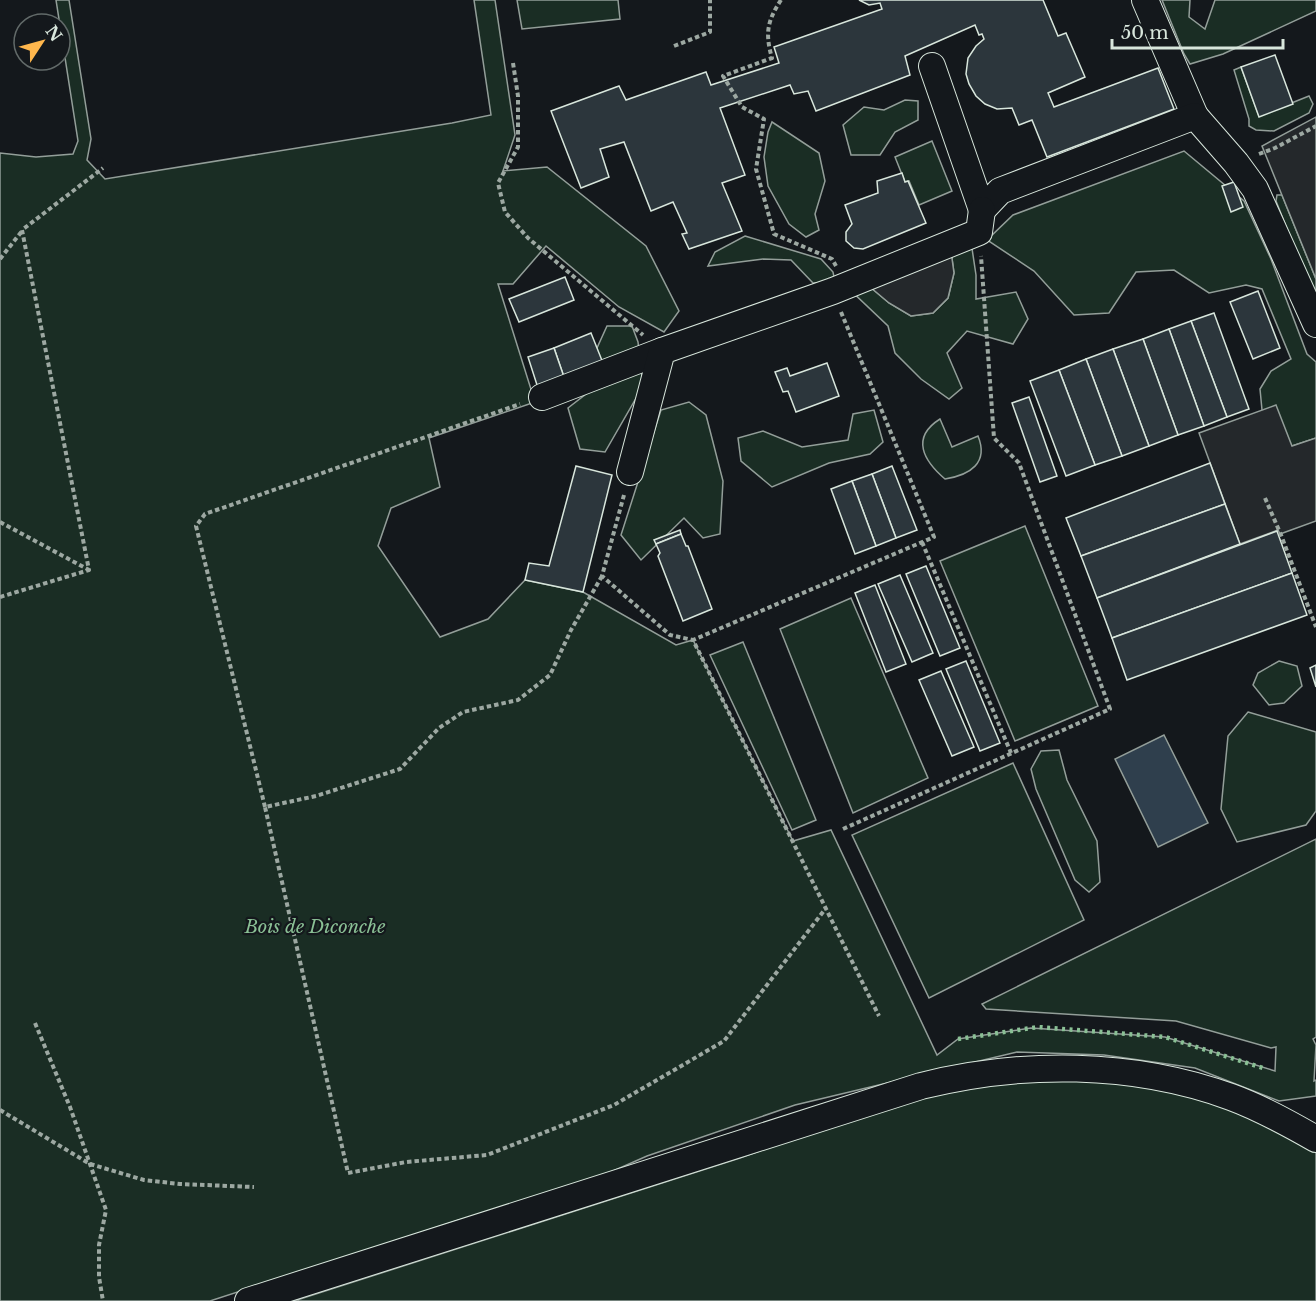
<svg xmlns="http://www.w3.org/2000/svg" width="1316" height="1301" viewBox="0 0 1316 1301" font-family="'Libre Baskerville',serif">
<style>
.green{fill:#1a2d24;stroke:#939e99;stroke-width:1.5}
.parking{fill:#24282b;stroke:#939e99;stroke-width:1.5}
.water{fill:#2f3f4d;stroke:#939e99;stroke-width:1.5}
.building{fill:#2c363c;stroke:#d8e6dc;stroke-width:1.5}
.lines{fill:none;stroke-linecap:round;stroke-linejoin:round}
.minor-casing{stroke:#d8e6dc;stroke-width:28}
.path{stroke:#9da8a2;stroke-width:4;stroke-dasharray:4.5 3;stroke-linecap:butt}
.minor{stroke:#14181c;stroke-width:26}
.hedge{stroke:#8ac095;stroke-width:4.5;stroke-dasharray:3 4.5;stroke-linecap:butt}
.labels{text-anchor:middle;stroke-width:4.5;stroke-linejoin:round;paint-order:stroke}
.park-label{font-size:18px;font-style:italic;fill:#8ac095;stroke:#14181c}
</style>
<rect width="100%" height="100%" fill="#14181c"/>
<!-- green -->
<g class="green">
<polygon points="56,0 69,0 91,139 87,160 105,179 452,123 491,115 474,0 495,0 515,135 503,171 547,167 646,246 679,311 664,332 619,307 546,246 513,284 498,284 535,402 429,438 440,487 391,508 378,546 440,637 488,619 525,580 583,592 676,645 693,640 793,841 831,830 937,1055 958,1039 1031,1028 1165,1037 1275,1071 1276,1047 1271,1048 1176,1021 986,1009 982,1004 1316,839 1316,1037 1313,1039 1316,1045 1314,1081 1316,1080 1316,1096 1279,1101 1195,1068 1104,1055 1017,1052 795,1105 647,1156 552,1198 459,1220 210,1301 0,1301 0,153 36,157 73,154 78,141"/>
<polygon points="517,0 618,0 620,19 522,29"/>
<polygon points="1162,0 1190,0 1189,17 1205,29 1215,0 1316,0 1316,11 1223,54 1190,64 1184,54"/>
<polygon points="1241,67 1259,116 1309,96 1313,104 1309,113 1274,131 1256,130 1249,126 1249,119 1234,70"/>
<polygon points="905,100 918,101 918,120 895,132 880,155 851,155 843,125 864,107 884,110"/>
<polygon points="772,122 819,153 825,181 815,214 819,230 806,237 789,224 768,186 764,157 768,132"/>
<polygon points="932,141 952,191 919,205 909,181 905,182 895,157"/>
<polygon points="1184,151 1244,201 1271,259 1307,354 1316,362 1316,438 1292,446 1262,410 1260,389 1271,371 1291,359 1262,289 1246,285 1209,293 1174,270 1136,272 1109,313 1074,315 1034,271 987,240 1013,215"/>
<polygon points="1277,195 1282,195 1316,279 1316,302 1276,201"/>
<polygon points="970,235 976,275 976,299 1016,292 1028,319 1013,344 967,331 947,353 962,388 949,399 921,379 895,353 888,326 846,286 870,287 889,303 911,316 933,313 948,298 954,273 950,244"/>
<polygon points="745,236 821,259 833,272 835,282 813,283 791,260 763,259 708,266 715,252"/>
<polygon points="607,326 632,326 638,342 643,386 605,452 580,449 568,408 595,387 597,348"/>
<polygon points="689,402 706,415 723,481 720,534 703,538 684,518 641,560 621,535 661,410"/>
<polygon points="874,410 883,442 870,454 829,463 772,487 741,461 738,438 763,431 802,447 848,440 853,414"/>
<path d="M 940,419 L 952,447 L 978,436 C 989,463 970,475 945,479 C 924,461 910,438 940,419 Z"/>
<polygon points="1025,526 1098,706 1015,741 940,561"/>
<polygon points="851,598 928,778 853,813 780,629"/>
<polygon points="743,642 816,820 792,830 710,655"/>
<polygon points="1279,661 1297,666 1302,686 1284,703 1269,705 1253,685 1258,673"/>
<polygon points="1248,712 1316,732 1316,811 1306,825 1237,842 1221,809 1228,736"/>
<polygon points="1059,750 1067,780 1097,841 1100,882 1089,892 1075,880 1036,789 1031,769 1041,751"/>
<polygon points="1013,763 1084,920 929,998 852,835"/>
<polygon points="985,1079 1154,1083 1258,1116 1316,1150 1316,1301 294,1301 740,1158 900,1101"/>
</g>
<!-- parking -->
<g class="parking">
<polygon points="1316,117 1316,279 1262,146"/>
<polygon points="950,244 954,273 948,298 933,313 911,316 889,303 870,287"/>
<polygon points="1276,405 1292,446 1316,438 1316,521 1280,534 1278,530 1240,544 1199,433"/>
</g>
<!-- water -->
<polygon class="water" points="1164,735 1208,823 1158,847 1115,759"/>
<!-- building -->
<g class="building">
<polygon points="859,0 1043,0 1058,36 1066,33 1085,77 1048,93 1054,107 1158,68 1174,109 1047,157 1032,120 1019,125 1012,108 997,109 985,104 976,96 969,84 966,74 968,58 976,46 984,39 982,34 979,35 975,25 905,56 910,75 816,111 808,91 794,94 790,85 720,108 745,175 722,183 742,231 689,249 682,234 687,233 673,202 651,211 624,142 600,149 609,177 581,188 551,111 619,86 626,100 706,72 711,85 779,63 774,47 882,9 880,3 869,5"/>
<polygon points="1275,55 1293,104 1259,117 1241,67"/>
<polygon points="902,173 905,182 908,181 926,223 863,249 854,248 846,241 846,232 852,224 845,205 878,193 877,181"/>
<polygon points="1234,182 1243,207 1231,212 1222,186"/>
<polygon points="565,277 574,300 519,322 509,299"/>
<polygon points="1258,291 1280,348 1253,359 1230,302"/>
<polygon points="1214,313 1249,409 1227,417 1191,321"/>
<polygon points="1191,321 1227,417 1204,426 1169,329"/>
<polygon points="1169,329 1204,426 1178,435 1143,339"/>
<polygon points="591,333 603,363 564,377 554,348"/>
<polygon points="1143,339 1178,435 1149,446 1113,349"/>
<polygon points="554,348 564,377 538,388 528,357"/>
<polygon points="1113,349 1149,446 1122,456 1086,359"/>
<polygon points="1086,359 1122,456 1095,465 1059,370"/>
<polygon points="827,363 839,396 796,412 788,391 783,392 775,372 787,368 790,376"/>
<polygon points="1059,370 1095,465 1066,476 1030,381"/>
<polygon points="1029,397 1057,476 1040,482 1012,403"/>
<polygon points="1210,463 1225,504 1081,556 1066,518"/>
<polygon points="576,466 612,475 583,592 525,580 529,563 549,566"/>
<polygon points="892,466 917,530 896,538 872,474"/>
<polygon points="872,474 896,538 876,546 852,481"/>
<polygon points="852,481 876,546 855,554 831,489"/>
<polygon points="1225,504 1240,544 1097,598 1081,556"/>
<polygon points="680,530 681,534 656,544 654,540"/>
<polygon points="1277,531 1292,573 1112,638 1097,598"/>
<polygon points="681,534 686,546 688,546 712,609 683,621 658,556 660,553 656,544"/>
<polygon points="926,566 960,648 940,656 906,574"/>
<polygon points="1292,573 1307,615 1127,680 1112,638"/>
<polygon points="900,575 933,653 912,662 878,584"/>
<polygon points="875,585 906,664 886,672 855,593"/>
<polygon points="966,661 1000,743 980,751 946,669"/>
<polygon points="1316,665 1316,687 1310,668"/>
<polygon points="941,671 974,747 952,756 919,680"/>
</g>
<g class="lines">
<!-- minor casing -->
<g class="minor-casing">
<g id="minor">
<polyline points="1145,0 1195,116"/>
<polyline points="932,66 982,210 1000,191 1195,116 1236,163 1255,189 1316,324"/>
<polyline points="542,397 662,351"/>
<polyline points="630,472 662,351 833,291 979,232 982,210"/>
<path d="M 248,1301 L 921,1086 C 1022,1061 1132,1061 1231,1097 C 1261,1108 1288,1123 1316,1139"/>
</g>
</g>
<!-- path -->
<g class="path">
<path d="M 781,0 C 767,21 765,34 772,58 L 723,76 L 742,107 L 764,119 L 756,169 L 774,234 L 832,259 L 836,266"/>
<polyline points="674,46 710,32 710,0"/>
<polyline points="513,63 518,96 518,147 498,183 505,212 528,238 643,335"/>
<polyline points="1259,154 1275,148 1316,126"/>
<polyline points="0,259 22,231"/>
<polyline points="841,312 934,537 693,640 879,1016"/>
<polyline points="624,495 602,576 670,635 693,640"/>
<polyline points="1265,498 1281,535 1316,627"/>
<polyline points="0,522 89,570"/>
<polyline points="922,542 1011,753"/>
<polyline points="602,576 571,630 550,675 518,700 463,712 439,728 400,769 316,796 265,807 348,1173 406,1162 487,1155 614,1105 724,1041 826,908"/>
<polyline points="0,597 89,570 22,230 103,168"/>
<polyline points="265,807 196,526 205,514 520,404"/>
<polyline points="843,829 1110,709 1019,463 994,438 981,256"/>
<polyline points="35,1023 70,1107 106,1210 99,1245 99,1277 103,1301"/>
<polyline points="0,1110 90,1164 144,1180 180,1184 254,1187"/>
</g>
<!-- minor -->
<use href="#minor" class="minor"/>
<!-- hedge -->
<polyline class="hedge" points="958,1039 1038,1027 1165,1037 1266,1069"/>
</g>
<g class="labels">
<!-- park labels -->
<g class="park-label">
<text x="315" y="933">Bois de Diconche</text>
</g>
</g>
<!-- north arrow -->
<g transform="translate(42 42) rotate(54)"><circle r="28" fill="#14181c" stroke="#626a69" stroke-width="1.5"/>
<path d="M0-4.5L10 22L0 15L-10 22Z" fill="#ffb74d"/>
<text y="-9" font-size="16" font-weight="bold" text-anchor="middle" fill="#d8e6dc">N</text>
</g>
<!-- scale -->
<path d="M1112 39v9h171v-9" fill="none" stroke="#d8e6dc" stroke-width="3"/>
<text x="1121" y="39" font-size="18" fill="#d8e6dc" stroke="#14181c" stroke-width="4.5" paint-order="stroke">50 m</text>
</svg>
